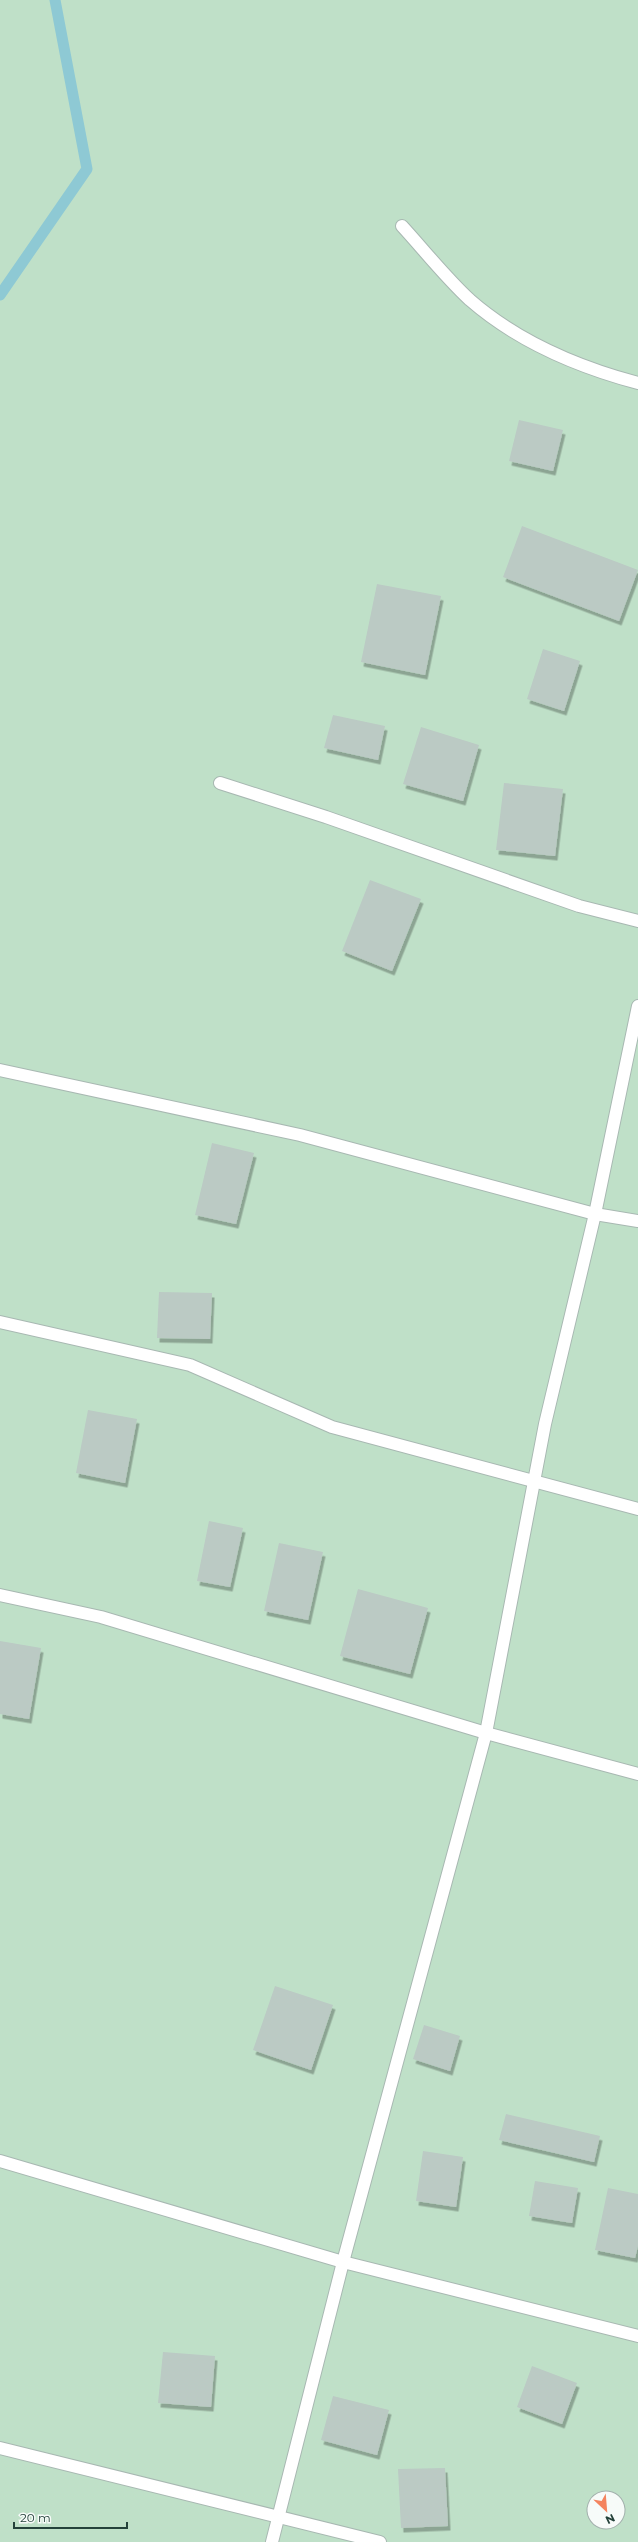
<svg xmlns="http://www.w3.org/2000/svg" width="638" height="2542" viewBox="0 0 638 2542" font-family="Montserrat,sans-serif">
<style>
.green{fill:#bfe0c8;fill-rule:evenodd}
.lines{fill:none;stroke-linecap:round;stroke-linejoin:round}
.stream{stroke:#8ec9d4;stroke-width:11}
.building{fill:#bbcac4;filter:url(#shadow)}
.street-casing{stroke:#a8b8b2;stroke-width:14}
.street{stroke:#fff;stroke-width:12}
</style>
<defs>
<filter id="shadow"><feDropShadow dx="2.5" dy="4.5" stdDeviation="0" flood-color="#0004"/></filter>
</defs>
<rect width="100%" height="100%" fill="#e6efeb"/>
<!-- green -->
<path class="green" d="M 0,0 L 638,0 L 638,2542 L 0,2542 ZM 594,2498 L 618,2498 L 618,2522 L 594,2522 Z"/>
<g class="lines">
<!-- stream -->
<polyline class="stream" points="0,295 87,169 55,0"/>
</g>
<!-- building -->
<g class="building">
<polygon points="519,420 563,430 553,471 509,461"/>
<polygon points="522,526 638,570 619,621 503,577"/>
<polygon points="377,584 441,596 425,675 361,662"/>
<polygon points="543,649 580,661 564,711 527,699"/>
<polygon points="333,715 385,726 378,760 324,748"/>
<polygon points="421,727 479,745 463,801 403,784"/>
<polygon points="504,783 563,789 555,856 496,850"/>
<polygon points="370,880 421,899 392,971 342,951"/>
<polygon points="212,1143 254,1153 236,1224 195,1215"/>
<polygon points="159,1292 212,1293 210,1339 157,1338"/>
<polygon points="88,1410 137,1419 125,1483 76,1473"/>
<polygon points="209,1521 243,1528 230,1587 197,1581"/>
<polygon points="279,1543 323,1552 308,1620 264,1611"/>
<polygon points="358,1589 428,1608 410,1674 340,1656"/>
<polygon points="0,1641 41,1648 29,1719 0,1714"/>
<polygon points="275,1986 333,2005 311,2070 253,2050"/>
<polygon points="424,2025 460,2036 450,2071 413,2059"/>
<polygon points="506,2114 600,2136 594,2162 499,2140"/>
<polygon points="423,2151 463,2157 456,2207 416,2201"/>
<polygon points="535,2181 578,2188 572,2223 529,2216"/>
<polygon points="608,2188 638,2194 638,2246 635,2258 595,2250"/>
<polygon points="163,2352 215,2356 211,2407 158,2403"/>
<polygon points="532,2366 577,2383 562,2424 517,2407"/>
<polygon points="333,2396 389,2410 377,2455 321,2440"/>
<polygon points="445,2468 448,2526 401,2528 398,2469"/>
</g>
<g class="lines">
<!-- street casing -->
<g class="street-casing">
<g id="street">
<path d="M 402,226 C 424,250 446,278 470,300 C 517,341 578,367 638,383"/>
<polyline points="220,783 326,817 579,906 638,921"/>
<polyline points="0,1070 300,1135 595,1214 638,1221"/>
<polyline points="0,1322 190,1365 332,1427 638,1509"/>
<polyline points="0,1595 101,1617 486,1733 638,1774"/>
<polyline points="0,2161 343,2262 638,2336"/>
<polyline points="0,2448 380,2542"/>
<polyline points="272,2542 343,2262 486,1733 545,1424 595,1214 638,1006"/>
</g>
</g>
<!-- street -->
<use href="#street" class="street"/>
</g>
<!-- north arrow -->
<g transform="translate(606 2510) rotate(154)"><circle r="19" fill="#f7fbf9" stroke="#a3b1ad"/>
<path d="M0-3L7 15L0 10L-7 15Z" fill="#f4845f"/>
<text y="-6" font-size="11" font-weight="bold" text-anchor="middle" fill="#24423a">N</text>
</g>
<!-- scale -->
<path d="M14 2522v6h113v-6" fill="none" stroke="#24423a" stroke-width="2"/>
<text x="20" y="2522" font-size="12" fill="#24423a" stroke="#f7fbf9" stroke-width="3" paint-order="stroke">20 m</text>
</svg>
